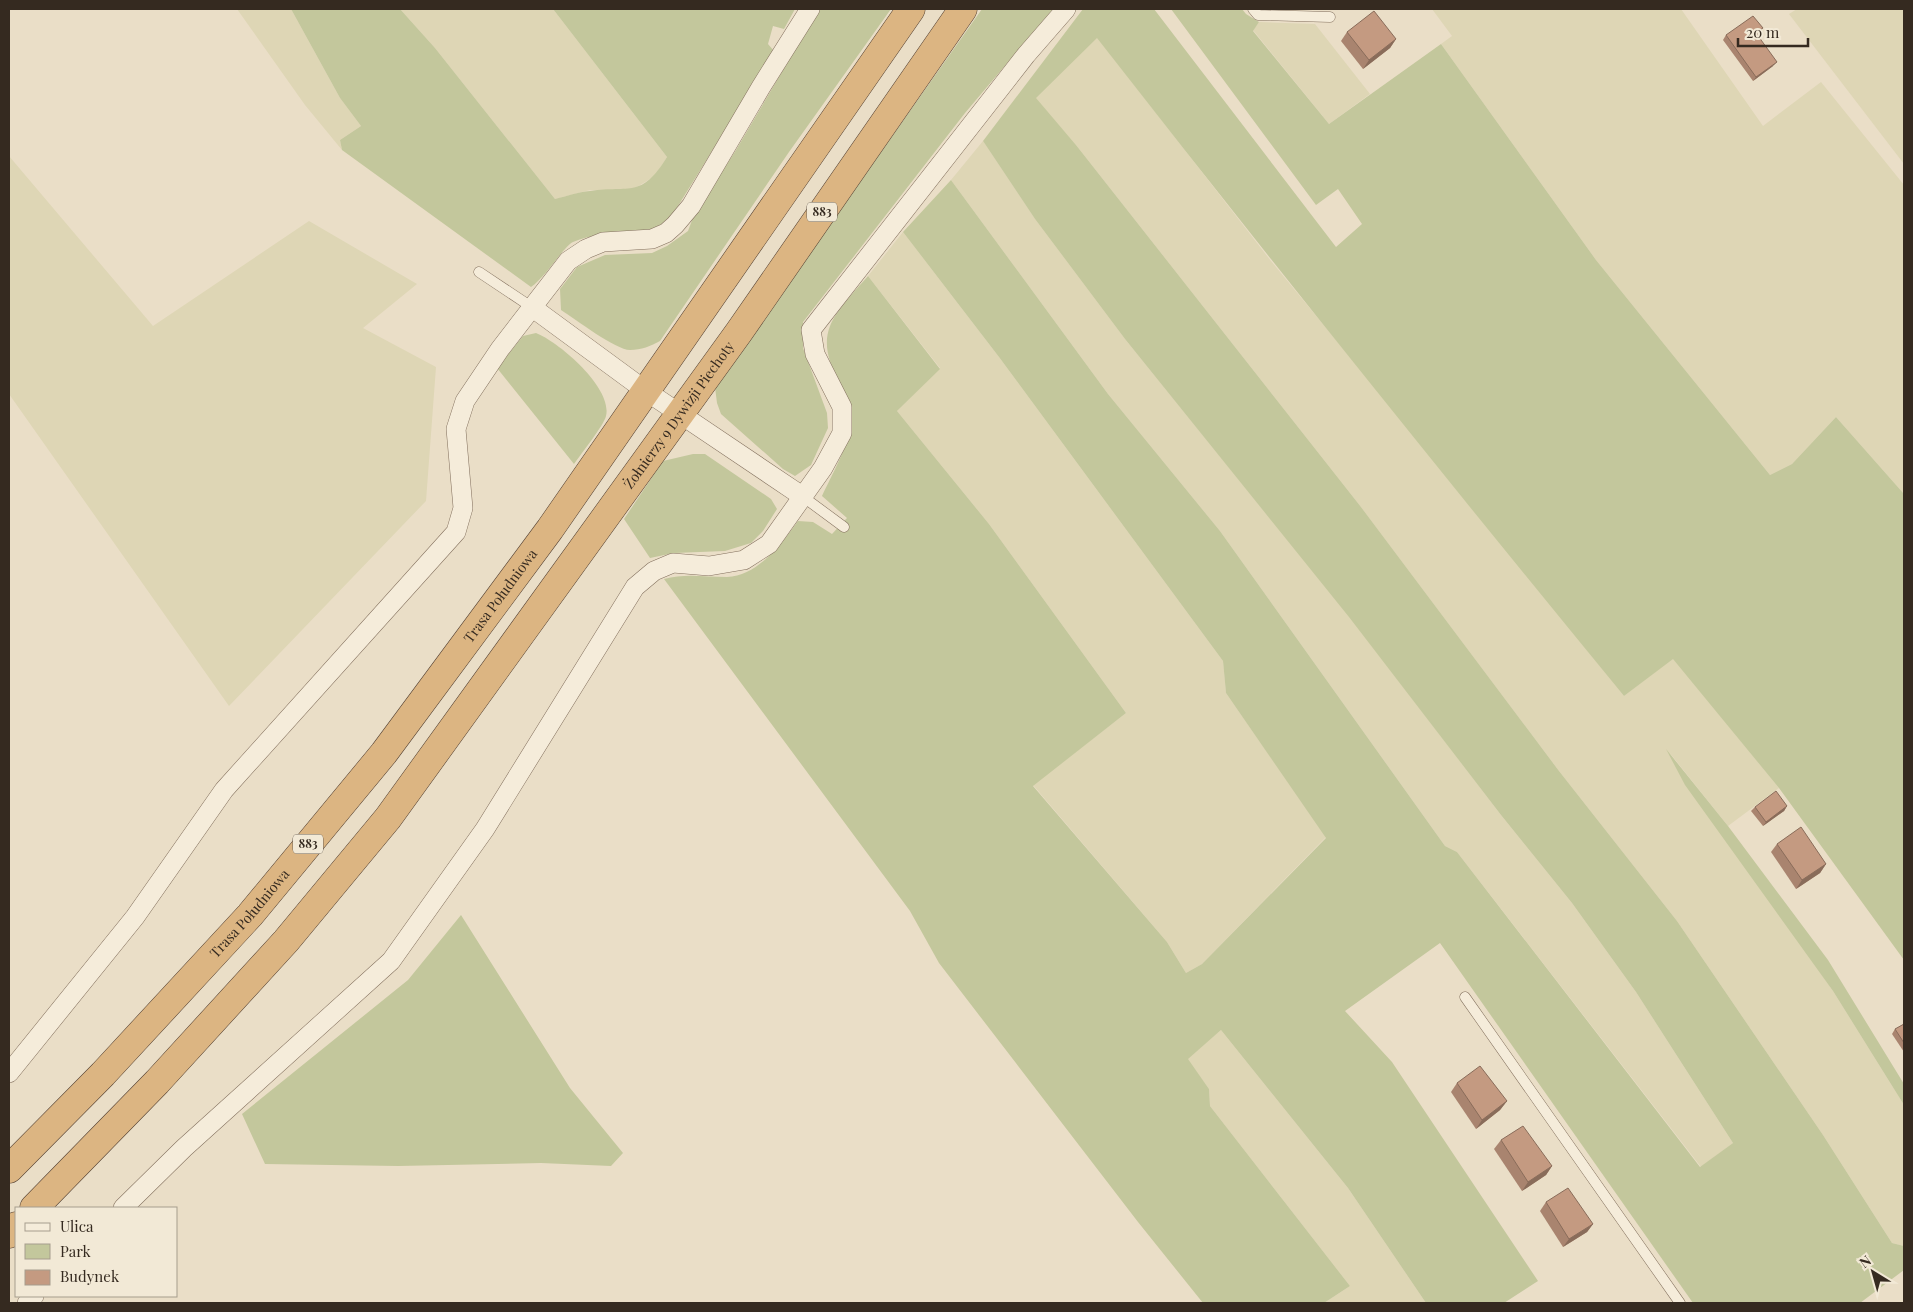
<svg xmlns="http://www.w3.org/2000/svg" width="1913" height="1312" viewBox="0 0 1913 1312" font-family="'Playfair Display',serif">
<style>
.farmland{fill:#ded6b5}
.green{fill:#c3c79c}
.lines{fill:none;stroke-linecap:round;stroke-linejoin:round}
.service-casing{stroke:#83705e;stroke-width:11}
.minor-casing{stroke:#83705e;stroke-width:20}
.trunk-casing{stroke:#523f32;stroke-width:29}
.service{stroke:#f5ecda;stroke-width:10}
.minor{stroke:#f5ecda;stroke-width:19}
.trunk{stroke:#dcb582;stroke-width:28}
.wall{fill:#a9846f}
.shaded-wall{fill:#896c5a}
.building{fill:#c49a81;stroke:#896c5a}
.labels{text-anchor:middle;stroke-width:4;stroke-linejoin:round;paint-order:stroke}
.shield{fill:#f2e9d6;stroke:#6e6357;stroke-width:1}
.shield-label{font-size:12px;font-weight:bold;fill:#352a20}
.street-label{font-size:14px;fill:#352a20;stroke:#f2e9d6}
</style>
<rect width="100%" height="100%" fill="#eadec7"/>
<!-- farmland -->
<g class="farmland">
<polygon points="237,9 291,9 340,98 361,126 340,140 342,150 305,105"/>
<polygon points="400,9 553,9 667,157 655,176 632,190 590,190 555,199 435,48"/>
<polygon points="1432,9 1681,9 1763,126 1821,82 1904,185 1904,494 1836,417 1792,464 1770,475 1596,260 1441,44 1452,36"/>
<polygon points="1797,9 1904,9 1904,164 1789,14"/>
<polygon points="1259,22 1315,24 1370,94 1329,124 1253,30"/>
<polygon points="1097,37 1271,261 1401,419 1624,696 1673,658 1779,788 1728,826 1669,752 1833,991 1904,1105 1904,1246 1892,1243 1823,1135 1677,921 1559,771 1361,507 1076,145 1035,98"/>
<polygon points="983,141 1035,219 1125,339 1349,616 1501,815 1572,903 1636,992 1733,1143 1701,1167 1457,852 1445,846 1220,531 1108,394 951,180"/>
<polygon points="9,156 153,326 309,221 417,284 363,328 436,367 426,501 229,706 9,394"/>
<polygon points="903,232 999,357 1223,661 1226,693 1326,837 1202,964 1186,973 1167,942 1033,785 1126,713 989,524 897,411 940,368 868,276"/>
<polygon points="1221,1030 1348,1188 1426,1303 1324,1303 1350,1286 1210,1106 1209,1089 1187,1059"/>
</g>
<!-- green -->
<g class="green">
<path d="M 291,9 L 400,9 L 435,48 L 555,199 C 567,196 578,192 590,191 C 631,185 641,199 667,157 L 553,9 L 795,9 L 784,29 L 773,26 L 768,44 L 774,51 L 673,214 C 641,248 609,226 573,242 C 563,247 546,277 531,287 L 342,150 L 340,140 L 361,126 L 340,98 Z"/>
<path d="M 819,9 L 891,9 L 789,152 L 660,341 C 651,346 641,350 630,350 C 616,350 575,319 561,310 L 560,289 L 577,267 L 605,255 L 652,253 L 667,246 L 688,231 L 694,215 L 736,150 Z"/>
<polygon points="982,9 1053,9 965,113 803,322 803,348 827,413 828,428 811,465 795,476 783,469 721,414 717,403 715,387"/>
<path d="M 1083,9 L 1154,9 L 1336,247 L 1362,224 L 1338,189 L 1316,205 L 1171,9 L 1242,9 L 1246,14 L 1259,22 L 1253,31 L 1329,124 L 1441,44 L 1596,260 L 1770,475 L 1792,464 L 1836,417 L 1904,494 L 1904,960 L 1779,788 L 1673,659 L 1624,696 C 1446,479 1270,260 1097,38 L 1036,98 L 1076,145 L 1361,507 L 1559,771 L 1677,921 L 1823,1135 L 1892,1243 L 1904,1246 L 1904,1270 L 1860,1303 L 1693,1303 L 1440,943 L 1345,1011 L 1392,1062 L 1538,1281 L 1504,1303 L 1426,1303 L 1348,1188 L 1221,1030 L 1188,1059 L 1209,1089 L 1210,1106 L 1350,1286 L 1324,1303 L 1203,1303 L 1138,1222 L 939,963 L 910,911 L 664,579 C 685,573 705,577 727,577 C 758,576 781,544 798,521 L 813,522 L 832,534 L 847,518 L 822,496 C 831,477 848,446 851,425 C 853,413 848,396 841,385 C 811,333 833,316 868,276 L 940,369 L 897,411 L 989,524 L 1126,713 L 1033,786 L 1167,942 L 1186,973 L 1202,964 L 1326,838 L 1226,693 L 1223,661 L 999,357 L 903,232 L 951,180 L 1108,394 L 1220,531 L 1445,846 L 1457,852 L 1700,1167 L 1733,1143 L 1636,992 L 1572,903 L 1501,815 L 1349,617 L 1125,339 L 1035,219 L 983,141 Z"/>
<path d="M 536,333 C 559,342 613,388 606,416 C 604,425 581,454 574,464 L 497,368 L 523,336 Z"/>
<polygon points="693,454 705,454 771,499 777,509 763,531 751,543 725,551 674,553 650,558 624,519 663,461"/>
<polygon points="1666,749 1728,826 1828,960 1904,1084 1904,1105 1833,991 1685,785"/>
<polygon points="461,915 570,1088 623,1153 611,1166 541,1163 398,1166 265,1164 242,1114 408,980"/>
</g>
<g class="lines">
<!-- service casing -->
<g class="service-casing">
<g id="service">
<polyline points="1253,9 1258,15 1330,17"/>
<polyline points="479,272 533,308"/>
<polyline points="802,496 844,527"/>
<polyline points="1465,997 1680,1303"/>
</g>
</g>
<!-- minor casing -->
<g class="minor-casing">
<g id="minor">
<polyline points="533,308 646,391 802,496"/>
<polyline points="9,1073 135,917 224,790 456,532 463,508 456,429 465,401 500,349 568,261 586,249 603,242 652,239 666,233 675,225 691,206 761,87 810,9"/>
<polyline points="123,1208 184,1148 391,961 485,829 635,587 654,571 673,563 709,566 744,560 769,544 823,468 842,433 842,407 815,354 811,330 1026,55 1066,9"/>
<polyline points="27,1303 34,1296"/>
</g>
</g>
<!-- trunk casing -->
<g class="trunk-casing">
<g id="trunk">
<path id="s1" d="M 9,1169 L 103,1074 L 250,915 L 384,753 L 550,529 L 911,9"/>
<path id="s2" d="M 34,1208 L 157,1082 L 286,941 L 388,818 L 739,332 L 963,9"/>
<polyline points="9,1234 16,1226"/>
</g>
</g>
<!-- service -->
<use href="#service" class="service"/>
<!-- minor -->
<use href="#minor" class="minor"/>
<!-- trunk -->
<use href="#trunk" class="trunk"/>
</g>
<!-- wall -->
<g class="wall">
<polygon points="1347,32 1396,39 1390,48 1363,69 1341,41"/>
<polygon points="1759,33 1757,35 1773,66 1753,81 1723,40 1726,35"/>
<polygon points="1787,806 1784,811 1763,826 1751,811 1755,807"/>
<polygon points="1777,844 1826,864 1820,873 1796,889 1771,852"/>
<polygon points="1904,1024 1904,1052 1892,1034 1895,1029"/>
<polygon points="1457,1083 1507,1101 1500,1110 1476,1129 1451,1092"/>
<polygon points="1501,1140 1552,1166 1546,1175 1522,1191 1494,1149"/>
<polygon points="1546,1202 1593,1224 1587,1232 1563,1247 1540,1211"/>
</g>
<!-- shaded-wall -->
<g class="shaded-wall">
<polygon points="1396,39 1390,48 1363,69 1369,60"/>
<polygon points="1777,62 1773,66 1753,81 1756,77"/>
<polygon points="1787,806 1784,811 1763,826 1766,822"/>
<polygon points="1826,864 1820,873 1796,889 1802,880"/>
<polygon points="1507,1101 1500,1110 1476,1129 1482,1120"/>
<polygon points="1552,1166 1546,1175 1522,1191 1528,1182"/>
<polygon points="1593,1224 1587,1232 1563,1247 1569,1239"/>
</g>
<!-- building -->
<g class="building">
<polygon points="1374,11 1396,39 1369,60 1347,32"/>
<polygon points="1753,16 1763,28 1756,33 1777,62 1756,77 1726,35"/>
<polygon points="1776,791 1787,806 1766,822 1755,807"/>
<polygon points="1801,827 1826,864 1802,880 1777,844"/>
<polygon points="1904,1024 1904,1043 1895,1029"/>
<polygon points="1480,1066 1507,1101 1482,1120 1457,1083"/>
<polygon points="1523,1126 1552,1166 1528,1182 1501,1140"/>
<polygon points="1568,1188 1593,1224 1569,1239 1546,1202"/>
</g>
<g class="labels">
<!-- shield labels -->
<g class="shield">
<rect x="807" y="202.5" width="30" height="19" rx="4"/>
<rect x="293" y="834.5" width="30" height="19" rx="4"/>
</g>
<g class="shield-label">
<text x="822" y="216">883</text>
<text x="308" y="848">883</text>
</g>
<!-- street labels -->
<g class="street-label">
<text dy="5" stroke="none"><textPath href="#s2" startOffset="1024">Żołnierzy 9 Dywizji Piechoty</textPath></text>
<text dy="5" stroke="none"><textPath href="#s1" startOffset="756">Trasa Południowa</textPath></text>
<text dy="5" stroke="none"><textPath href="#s1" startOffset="351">Trasa Południowa</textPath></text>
</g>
</g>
<!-- border -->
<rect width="1913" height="1312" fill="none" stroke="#352a20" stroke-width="20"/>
<!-- legend -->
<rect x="15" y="1207" width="162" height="90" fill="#f2e9d6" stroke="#a69d8d"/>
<rect x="25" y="1223" width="25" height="8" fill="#f5ecda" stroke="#a69d8d"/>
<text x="60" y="1232" font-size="15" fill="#352a20">Ulica</text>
<rect x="25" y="1244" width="25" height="15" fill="#c3c79c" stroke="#a69d8d"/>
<text x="60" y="1257" font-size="15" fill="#352a20">Park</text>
<rect x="25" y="1270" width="25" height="15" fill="#c49a81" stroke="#a69d8d"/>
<text x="60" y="1282" font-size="15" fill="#352a20">Budynek</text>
<!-- north arrow -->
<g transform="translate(1873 1272) rotate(323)" stroke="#f2e9d6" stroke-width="4" paint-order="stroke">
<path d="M0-4L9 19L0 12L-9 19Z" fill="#352a20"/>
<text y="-8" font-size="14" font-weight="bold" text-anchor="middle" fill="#352a20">N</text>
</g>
<!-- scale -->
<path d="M1738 38v8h70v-8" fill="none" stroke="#352a20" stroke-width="2.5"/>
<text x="1746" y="38" font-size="15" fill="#352a20" stroke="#f2e9d6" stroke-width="4" paint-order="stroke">20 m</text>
</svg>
